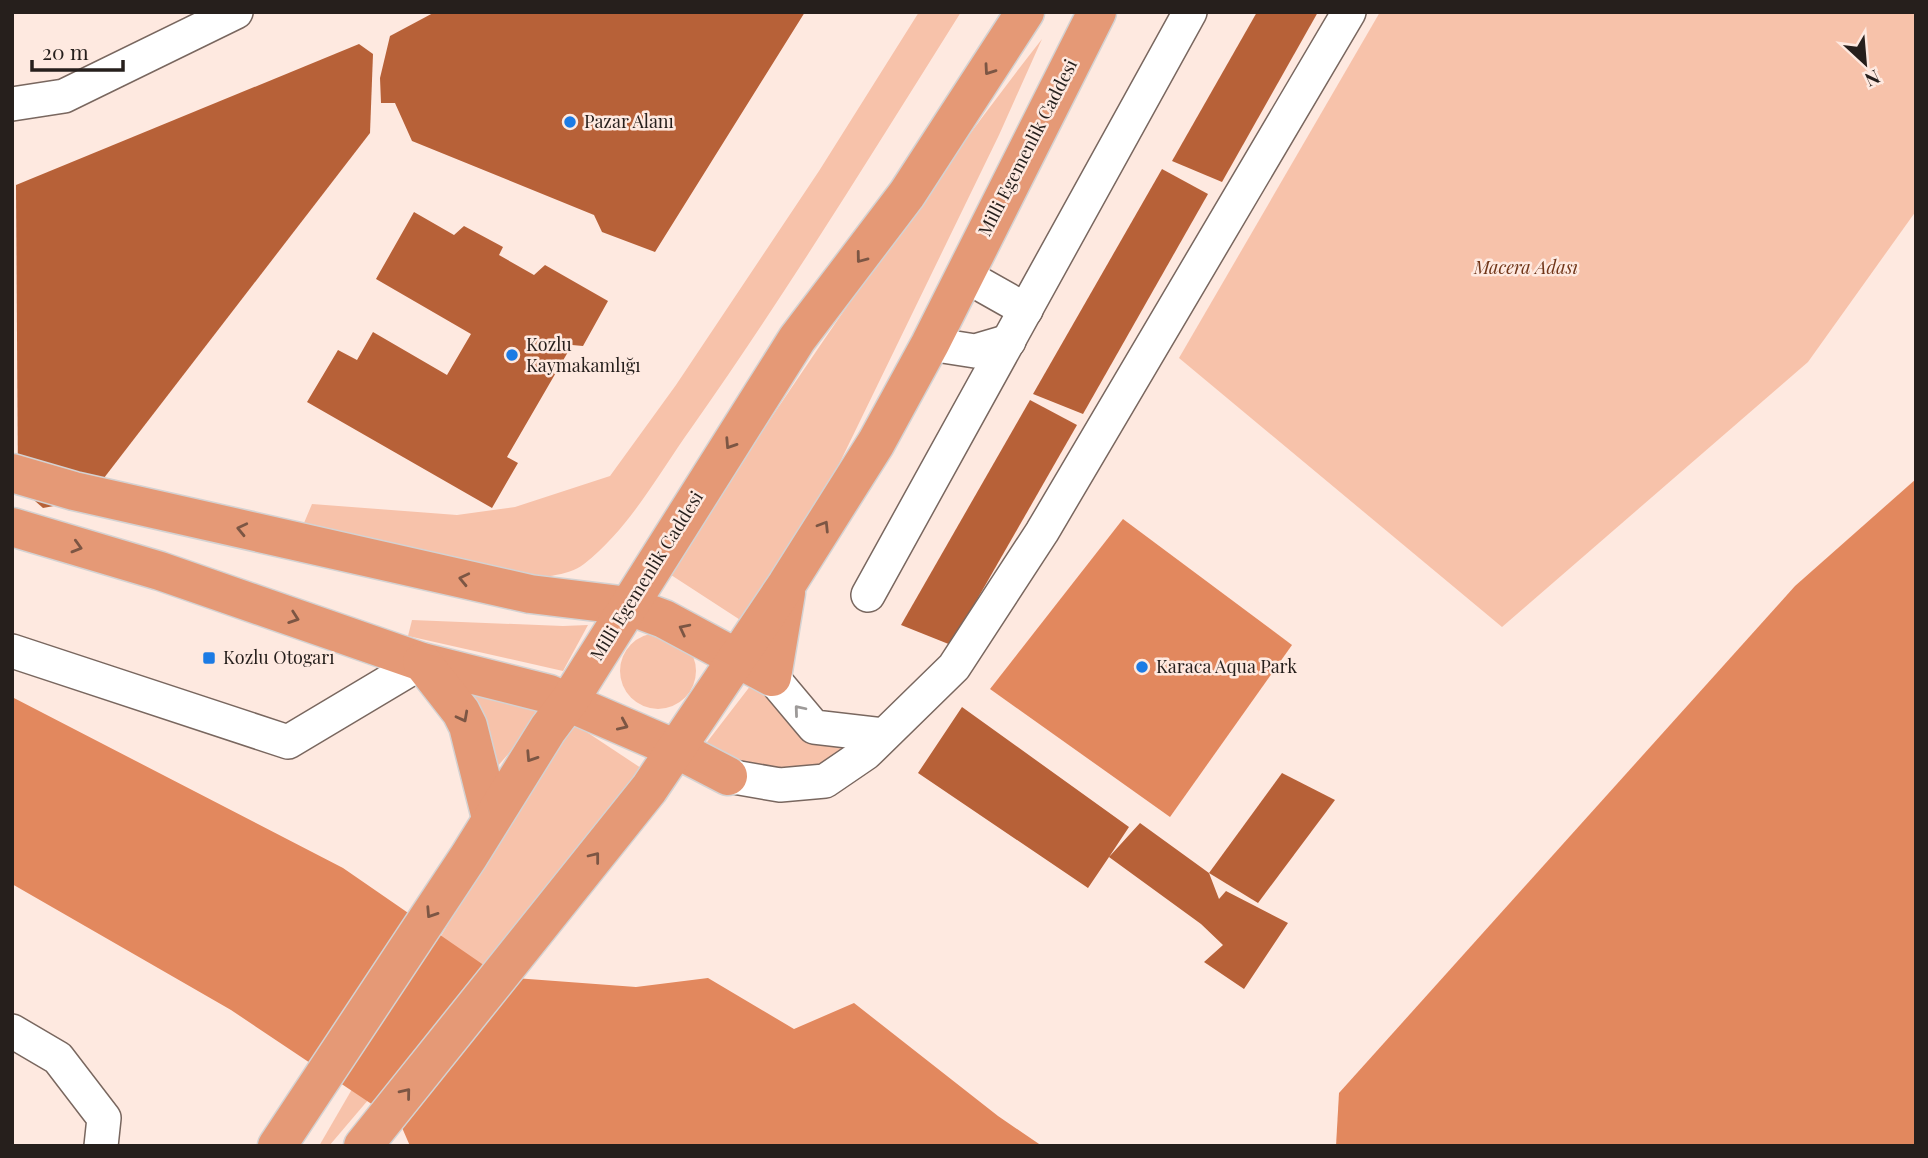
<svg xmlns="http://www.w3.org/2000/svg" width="1928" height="1158" viewBox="0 0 1928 1158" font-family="'Playfair Display',serif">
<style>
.green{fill:#f7c2aa}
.water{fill:#e2885e}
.building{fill:#b76138}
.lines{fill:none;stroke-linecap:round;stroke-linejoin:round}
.minor-casing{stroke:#79675f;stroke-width:36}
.highway-casing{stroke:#d4d2d2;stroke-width:41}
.minor{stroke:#fff;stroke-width:33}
.highway{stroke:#e59976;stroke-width:38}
.oneway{stroke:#7c5644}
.oneway2{stroke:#9d9a99}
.poi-dot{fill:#1c7be4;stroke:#fee9e0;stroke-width:2.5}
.labels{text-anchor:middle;stroke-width:5;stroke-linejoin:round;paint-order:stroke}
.poi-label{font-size:18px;fill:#261f1c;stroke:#fee9e0;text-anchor:start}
.street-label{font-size:18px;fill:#261f1c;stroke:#fee9e0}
.park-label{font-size:18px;font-style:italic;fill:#703518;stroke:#fee9e0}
</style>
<rect width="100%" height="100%" fill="#fee9e0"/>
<!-- green -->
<g class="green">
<path d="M 919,12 L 961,12 C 873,152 787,292 692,427 C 659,473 630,528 584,564 C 568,577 538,577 517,579 L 304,523 L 312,504 L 457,515 L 515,507 L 610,476 L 676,385 L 819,171 Z"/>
<polygon points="1380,12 1916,12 1916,211 1808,362 1502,627 1179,358"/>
<path d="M 1042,39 L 999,135 L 826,491 L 748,625 L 668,573 C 788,392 908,210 1042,39 Z"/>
<polygon points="412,620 563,626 588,625 563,671 408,636"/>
<circle cx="658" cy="671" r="38"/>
<path d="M 751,685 L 785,713 L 857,749 C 848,755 836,767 825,769 C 784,781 741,762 704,746 Z"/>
<polygon points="466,686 544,713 489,776"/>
<polygon points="567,719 647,772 329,1146 319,1146"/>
</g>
<!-- water -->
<g class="water">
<polygon points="1916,479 1916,1146 1336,1146 1339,1093 1795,586"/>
<polygon points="1123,519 1292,645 1170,817 990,689"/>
<polygon points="12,697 343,868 501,977 636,987 708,978 794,1029 854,1003 998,1116 1042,1146 410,1146 400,1123 231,1010 12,884"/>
</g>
<!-- building -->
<g class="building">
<polygon points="435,12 805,12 655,252 602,232 594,215 412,141 395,103 381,103 380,78 390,36"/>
<polygon points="1257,12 1318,12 1222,182 1172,161"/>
<polygon points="359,44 373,54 370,133 87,500 43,508 18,486 16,185"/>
<polygon points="1162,169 1208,194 1083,414 1033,394"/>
<polygon points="414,212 454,235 464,226 503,247 499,255 534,275 545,265 608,301 583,346 572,345 507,457 518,463 492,508 307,402 338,350 357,360 373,332 447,375 471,334 376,279"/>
<polygon points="1030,400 1077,425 951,645 901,625"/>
<polygon points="962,707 1129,827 1109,857 1140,823 1209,873 1219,899 1226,891 1288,923 1244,989 1204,962 1223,945 1201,924 1109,857 1088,888 918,773"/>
<polygon points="1282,773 1335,800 1258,903 1209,873"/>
</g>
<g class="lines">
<!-- minor casing -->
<g class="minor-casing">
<g id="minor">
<polyline points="12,104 64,96 236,12"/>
<polyline points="964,275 1026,310"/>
<polyline points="930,344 975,351 1009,341"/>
<polyline points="868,595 1190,12"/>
<polyline points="12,651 288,742 422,662"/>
<polyline points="772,677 814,727 883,735"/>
<polyline points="728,776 780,785 825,781 866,753 954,667 1042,532 1349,12"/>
<polyline points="12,1031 58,1058 104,1118 101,1146"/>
</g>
</g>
<!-- highway casing -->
<g class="highway-casing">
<g id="highway">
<polyline points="12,473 74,491 530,594 629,606 664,619 772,677 786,593"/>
<polyline points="12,527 160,571 422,662 549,694 676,749 728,776"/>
<polyline points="422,662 461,712 468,726 491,818"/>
<polyline points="277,1146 469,856 548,729 569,701 797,339 907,194 1025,12"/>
<polyline points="363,1146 649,789 787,584 876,443 930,344 1097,12"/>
</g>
</g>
<!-- minor -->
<use href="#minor" class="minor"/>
<!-- highway -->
<use href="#highway" class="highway"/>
</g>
<!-- one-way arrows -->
<defs><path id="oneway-chevron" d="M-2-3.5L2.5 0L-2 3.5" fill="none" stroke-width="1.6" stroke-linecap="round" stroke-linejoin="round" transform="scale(1.75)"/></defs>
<g class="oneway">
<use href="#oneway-chevron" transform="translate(989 70) rotate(125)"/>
<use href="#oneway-chevron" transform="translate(861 258) rotate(127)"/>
<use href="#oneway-chevron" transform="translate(730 444) rotate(123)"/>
<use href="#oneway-chevron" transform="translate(824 526) rotate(-58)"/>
<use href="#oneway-chevron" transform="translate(242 529) rotate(-167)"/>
<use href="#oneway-chevron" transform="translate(77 547) rotate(16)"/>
<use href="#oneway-chevron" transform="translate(464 579) rotate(-167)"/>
<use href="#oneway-chevron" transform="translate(294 618) rotate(19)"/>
<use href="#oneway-chevron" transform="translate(684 629) rotate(-153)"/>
<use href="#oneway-chevron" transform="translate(463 717) rotate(62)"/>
<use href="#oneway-chevron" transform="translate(623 725) rotate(24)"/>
<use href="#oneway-chevron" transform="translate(531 757) rotate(123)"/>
<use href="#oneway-chevron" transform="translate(595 857) rotate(-52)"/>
<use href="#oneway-chevron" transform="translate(431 913) rotate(123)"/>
<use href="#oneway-chevron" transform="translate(406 1093) rotate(-51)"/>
</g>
<use class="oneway2" href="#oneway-chevron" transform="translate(799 710) rotate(-130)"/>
<!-- markers -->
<g class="poi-dot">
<circle cx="570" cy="122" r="7"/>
<circle cx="512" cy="355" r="7"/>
<rect x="202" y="651" width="14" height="14" rx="3.5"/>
<circle cx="1142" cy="667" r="7"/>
</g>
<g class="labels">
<!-- poi labels -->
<g class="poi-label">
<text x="584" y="128">Pazar Alanı</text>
<text x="526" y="351">Kozlu<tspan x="526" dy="21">Kaymakamlığı</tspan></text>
<text x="223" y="664">Kozlu Otogarı</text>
<text x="1156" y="673">Karaca Aqua Park</text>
</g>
<!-- street labels -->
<g class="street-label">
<text transform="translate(1028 148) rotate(-63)" y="6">Milli Egemenlik Caddesi</text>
<text transform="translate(647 576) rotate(-58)" y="6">Milli Egemenlik Caddesi</text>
</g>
<!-- park labels -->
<g class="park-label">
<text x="1526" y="274">Macera Adası</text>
</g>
</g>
<!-- border -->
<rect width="1928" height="1158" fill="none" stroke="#261f1c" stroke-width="28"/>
<!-- north arrow -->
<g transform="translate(1865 63) rotate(154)" stroke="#fee9e0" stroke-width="5" paint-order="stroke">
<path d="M0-5L12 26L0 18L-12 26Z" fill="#261f1c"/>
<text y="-10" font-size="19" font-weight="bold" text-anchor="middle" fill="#261f1c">N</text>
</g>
<!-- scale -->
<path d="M32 60v10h91v-10" fill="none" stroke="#261f1c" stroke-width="3.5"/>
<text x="42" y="60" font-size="21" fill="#261f1c" stroke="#fee9e0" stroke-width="5" paint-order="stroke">20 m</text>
</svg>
